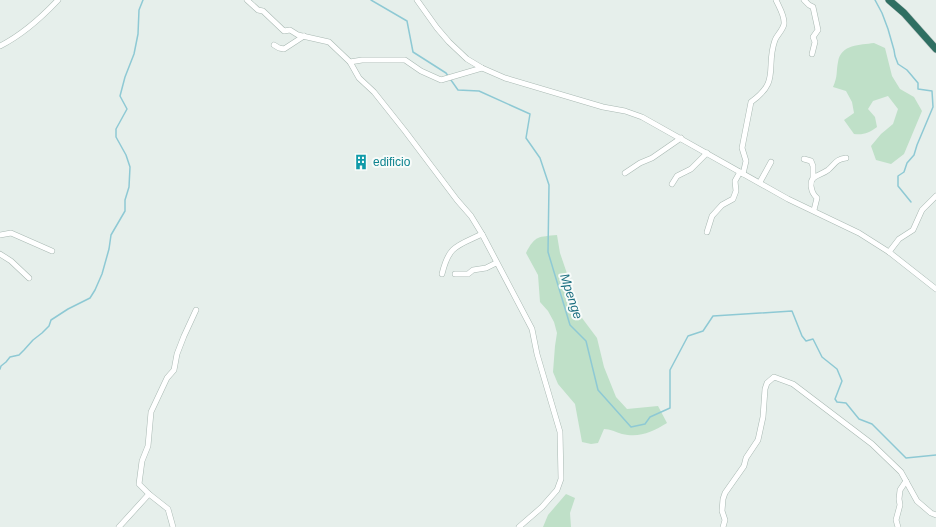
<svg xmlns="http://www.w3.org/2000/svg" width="936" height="527" viewBox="0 0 936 527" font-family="Helvetica,sans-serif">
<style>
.green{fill:#bfe0c8}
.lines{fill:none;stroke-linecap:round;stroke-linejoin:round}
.stream{stroke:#8ec9d4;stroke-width:1.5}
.minor-casing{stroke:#a8b8b2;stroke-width:6}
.highway-casing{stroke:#c2cac8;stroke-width:8}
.minor{stroke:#fff;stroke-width:5}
.highway{stroke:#2f6f62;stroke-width:7}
.labels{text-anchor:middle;stroke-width:4;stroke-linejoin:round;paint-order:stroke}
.culture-label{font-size:12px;fill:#0d838f;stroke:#f7fbf9;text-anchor:start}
.water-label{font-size:13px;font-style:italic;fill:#1c6f80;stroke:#f7fbf9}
</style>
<rect width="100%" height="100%" fill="#e6efeb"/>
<!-- green -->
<g class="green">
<path d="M 874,43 L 885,48 L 892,76 L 900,89 L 914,97 L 922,111 L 904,154 L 891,164 L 876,160 L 871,146 L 881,134 L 893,124 L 898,109 L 888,96 L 873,101 L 868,109 L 875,117 L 877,127 C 869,133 864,135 854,134 L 844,120 L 854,113 L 852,102 L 846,91 L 833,87 C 838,76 836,72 838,62 C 841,44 860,45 874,43 Z"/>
<path d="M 557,235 L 560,253 L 576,300 L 579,314 L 597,338 L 604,367 L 616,397 L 627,409 L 658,406 L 667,423 C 652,432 640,438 622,434 C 616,432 610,429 604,429 L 598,443 L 591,444 L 582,442 L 575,404 L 558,384 L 553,372 L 555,346 L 557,333 L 554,322 L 548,311 L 540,302 L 538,275 L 526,253 C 535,235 539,237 557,235 Z"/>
<polygon points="566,494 575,498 570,513 571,527 543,527 548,515"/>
</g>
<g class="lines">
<!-- stream -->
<g class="stream">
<polyline points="371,0 407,21 413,52 446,73 458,90 479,91 530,114 526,138 540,158 549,185 548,252 570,325 586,341 598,390 631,427 645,424 650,417 670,408 670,370 688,336 703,331 713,316 792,311 802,336 806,341 813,339 822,357 837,369 842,381 835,399 837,402 846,403 859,419 872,424 906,458 936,455"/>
<polyline points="875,0 882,13 888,29 894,50 895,56 898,64 907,70 918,83 918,89 932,91 933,107 917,145 914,155 907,163 904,172 898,176 898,186 911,202"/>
<polyline points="0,369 1,366 6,362 10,357 19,355 24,350 33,340 42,333 49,326 51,320 68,309 90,298 95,290 102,274 109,249 111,235 125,211 125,200 129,187 130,167 126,155 116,137 116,129 127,109 120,96 125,77 134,54 138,34 139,10 143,0"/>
</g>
<!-- minor casing -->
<g class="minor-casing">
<g id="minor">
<polyline points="247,0 258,10 263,11 284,31 290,30 298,35 329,42 350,62 359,78 374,92 405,131 457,200 471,216 482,234 532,329 537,354 560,432 561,479 557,490 542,507 519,527"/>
<polyline points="417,0 437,28 449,42 467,59 482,68 505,78 603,107 625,111 642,117 788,199 859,233 889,252 936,289"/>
<polyline points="804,0 809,5 813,7 818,30 813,37 815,42 812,54"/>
<polyline points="274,45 279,48 284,49 304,36"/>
<path d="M 0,46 C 22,35 41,18 58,0"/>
<polyline points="350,62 362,60 405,60 421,71 441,80 482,68"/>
<polyline points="804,159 811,161 813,166 813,177"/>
<polyline points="625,173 640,163 652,158 681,138"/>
<path d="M 743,174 L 746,161 L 742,148 L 751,102 C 781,81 765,68 775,40 C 777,35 783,30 784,24 C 785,16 779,7 776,0"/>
<polyline points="760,182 771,162"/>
<polyline points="672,184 677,176 691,169 707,153"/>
<path d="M 814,210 L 817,198 C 813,194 812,192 811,186 C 810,175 820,176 828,170 C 835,164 836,159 846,158"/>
<polyline points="707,232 712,216 722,205 733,199 736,191 735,181 740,172"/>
<polyline points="0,235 11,233 52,251"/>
<polyline points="889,252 899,239 913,230 922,210 936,196"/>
<polyline points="0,254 11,261 29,278"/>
<path d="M 442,274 C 449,245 457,246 482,234"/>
<polyline points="455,274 468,274 473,270 486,268 496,263"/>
<polyline points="119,527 149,494"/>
<polyline points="173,527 168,509 149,494 139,484 142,461 148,446 151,412 167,378 174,370 177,354 184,336 196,310"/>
<polyline points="723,527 725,520 722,511 723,499 725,493 744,466 746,458 758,440 763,417 765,389 767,383 774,377 793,384 872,444 901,472 917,501 931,513 936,515"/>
<polyline points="898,527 896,520 900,505 899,499 900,490 906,481"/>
</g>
</g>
<!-- highway casing -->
<g class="highway-casing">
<polyline id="highway" points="889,0 904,13 936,49"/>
</g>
<!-- minor -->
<use href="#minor" class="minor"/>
<!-- highway -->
<use href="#highway" class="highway"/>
</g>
<!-- icons -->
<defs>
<g id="building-bare" transform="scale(1.2)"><path d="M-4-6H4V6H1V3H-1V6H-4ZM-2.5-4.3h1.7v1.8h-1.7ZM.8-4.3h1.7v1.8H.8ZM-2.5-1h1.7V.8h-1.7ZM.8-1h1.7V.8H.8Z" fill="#0f9aa8" stroke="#f7fbf9" stroke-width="2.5" paint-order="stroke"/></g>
</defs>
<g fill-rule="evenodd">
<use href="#building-bare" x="361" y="162"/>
</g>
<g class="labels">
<!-- culture labels -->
<g class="culture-label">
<text x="373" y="166">edificio</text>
</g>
<!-- water labels -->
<g class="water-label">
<text transform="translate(572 296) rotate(72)" y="5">Mpenge</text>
</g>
</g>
</svg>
